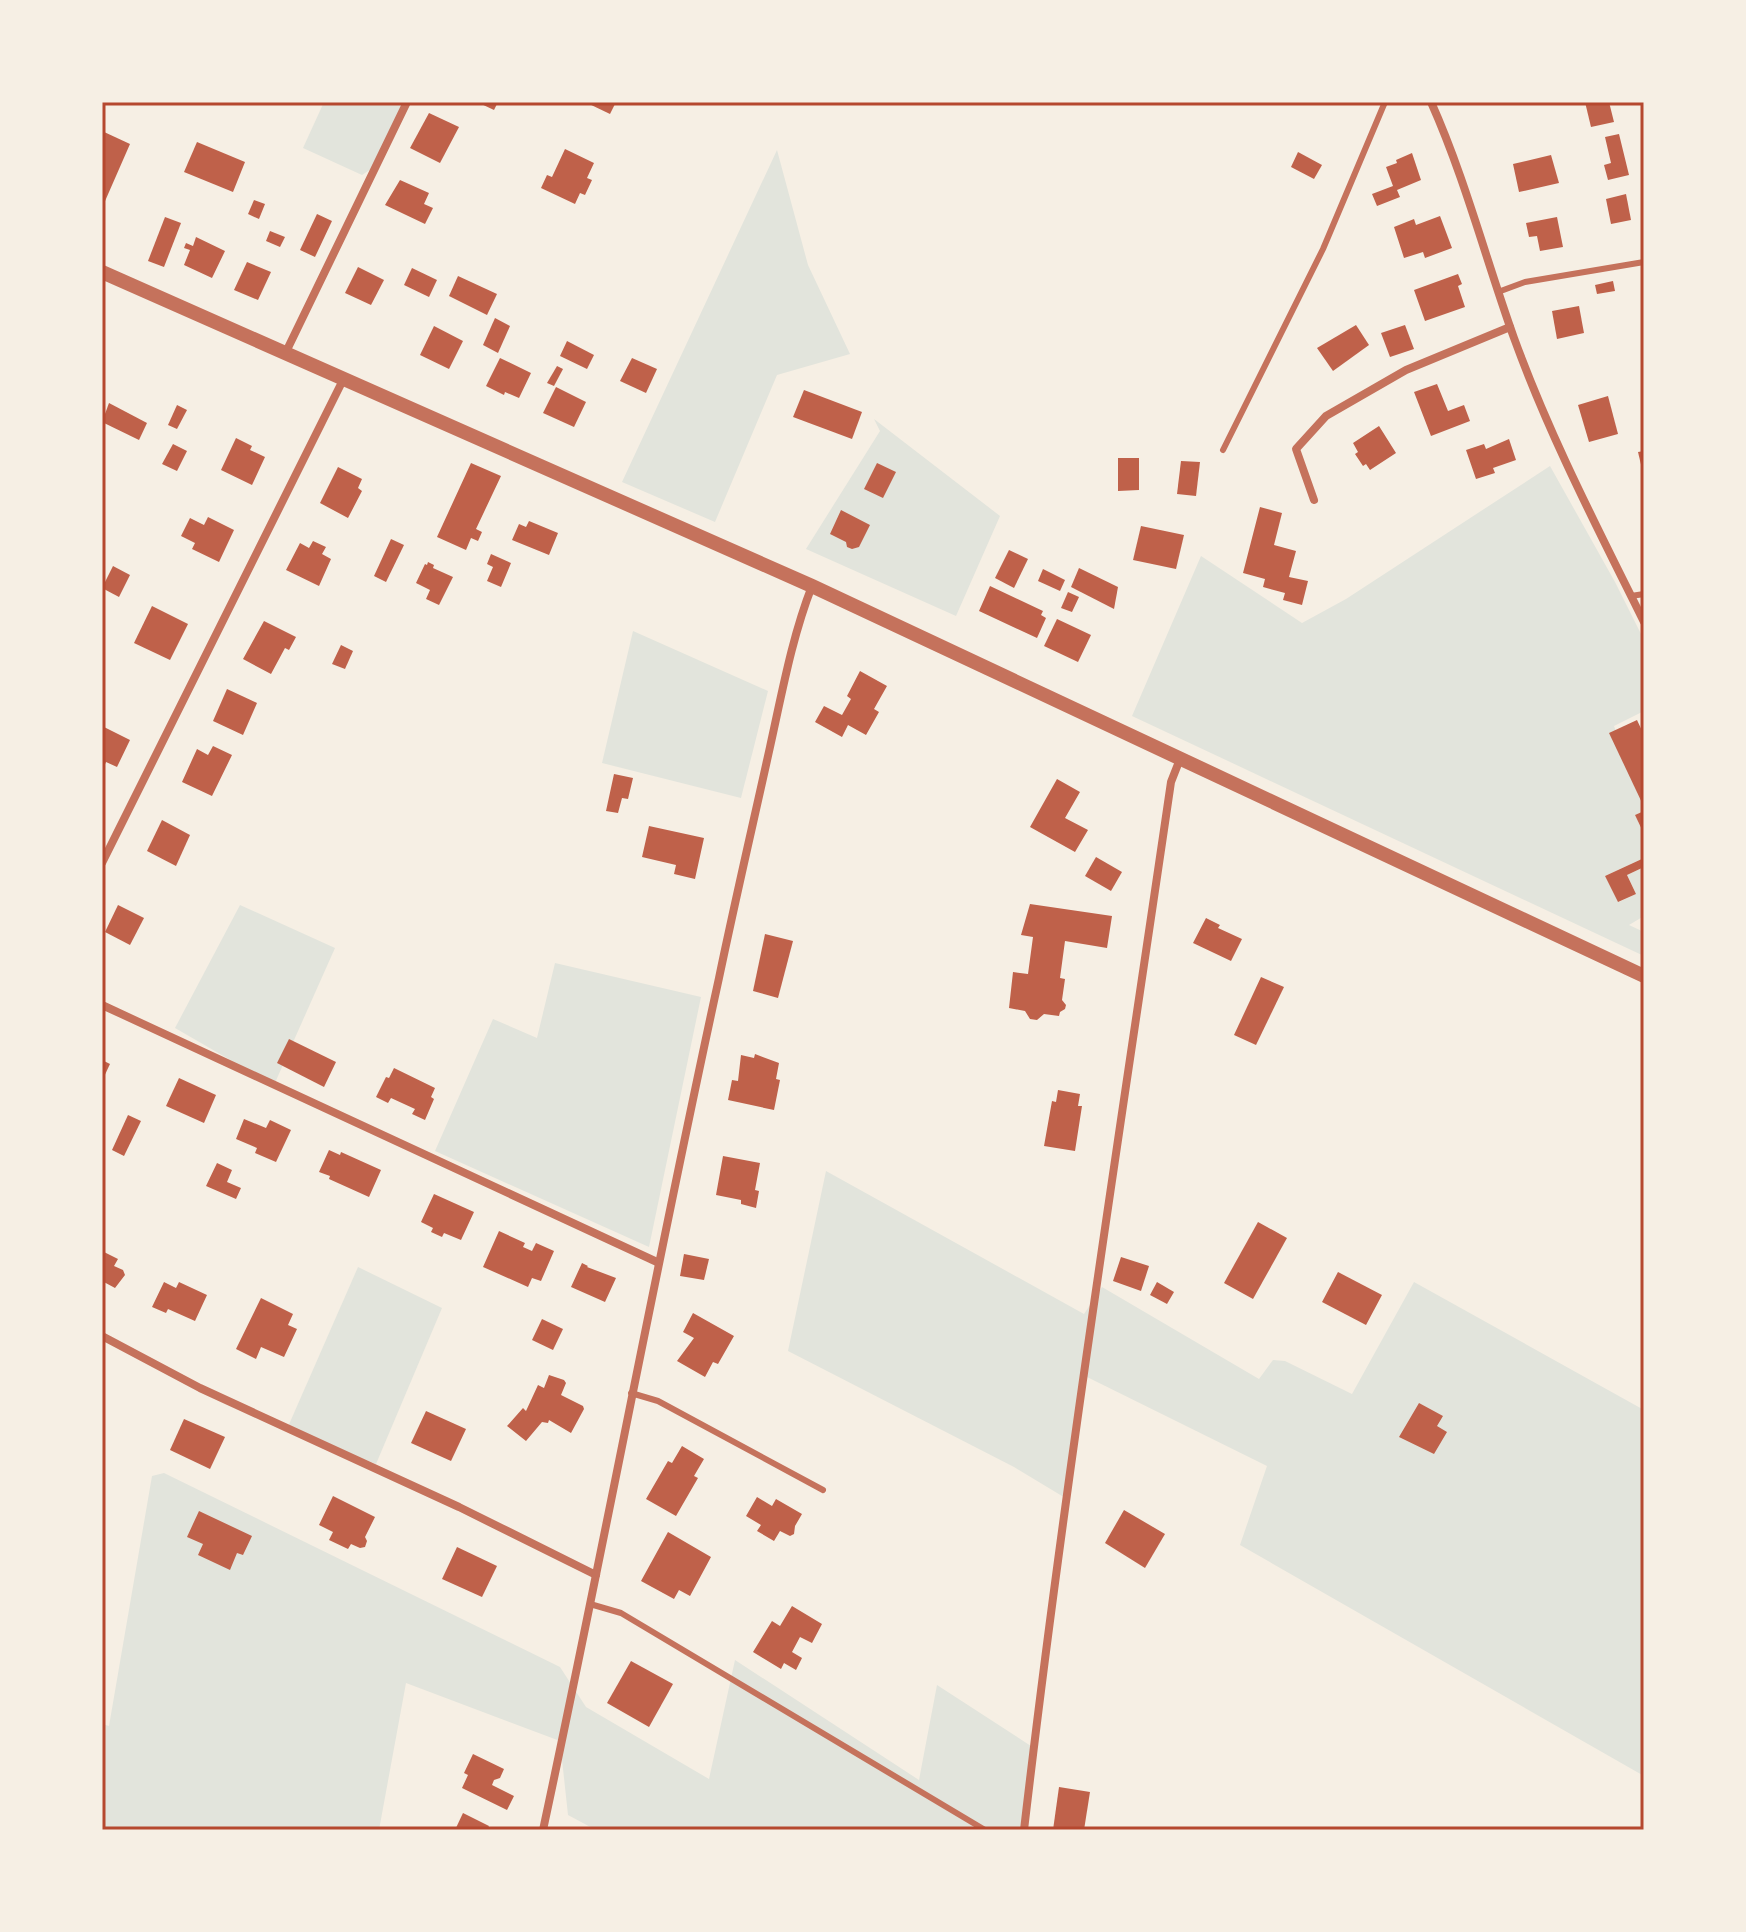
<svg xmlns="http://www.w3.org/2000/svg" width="1746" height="1932" viewBox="0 0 1746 1932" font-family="Cabin,sans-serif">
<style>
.green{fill:#e2e4dc}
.building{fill:#bf614a}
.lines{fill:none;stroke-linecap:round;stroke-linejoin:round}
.service{stroke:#c5725c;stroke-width:6}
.minor{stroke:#c5725c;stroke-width:8}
.tertiary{stroke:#c5725c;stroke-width:14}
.neatline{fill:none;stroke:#b5482f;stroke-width:3}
</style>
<rect width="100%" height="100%" fill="#f6efe4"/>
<!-- green -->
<g class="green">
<polygon points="324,102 408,102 380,163 362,175 303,148"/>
<polygon points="777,150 808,265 850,354 777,375 715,522 622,482"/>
<polygon points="874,419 1000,516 956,616 806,549 880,431"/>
<polygon points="1550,466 1615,582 1644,640 1644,711 1614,726 1644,807 1644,811 1635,815 1644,834 1644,858 1605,876 1619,902 1636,894 1627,875 1644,867 1644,916 1629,925 1644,932 1644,956 1132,716 1201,556 1302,623 1346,599"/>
<polygon points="633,631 768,691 741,798 602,763"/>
<polygon points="240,905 335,948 274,1085 175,1028"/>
<polygon points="555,963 701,997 649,1247 435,1151 493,1019 537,1038"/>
<polygon points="826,1171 1084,1314 1102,1287 1259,1379 1273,1360 1285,1361 1352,1394 1414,1282 1644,1410 1644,1776 1240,1545 1267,1466 1085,1376 1067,1499 1014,1467 788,1351"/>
<polygon points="358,1267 442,1308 376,1464 287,1429"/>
<polygon points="164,1473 560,1667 586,1707 709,1779 735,1660 919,1780 937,1685 1034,1748 1024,1830 596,1830 568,1815 560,1741 406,1683 379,1830 102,1830 102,1724 109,1726 152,1476"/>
</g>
<!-- building -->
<g class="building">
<polygon points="477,102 498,102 494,110"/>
<polygon points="585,102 616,102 610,114"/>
<polygon points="1585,102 1609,102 1614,122 1591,127"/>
<polygon points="429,113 459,127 440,163 410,148"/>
<polygon points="102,131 130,144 102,208"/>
<polygon points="1619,134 1629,175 1608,180 1604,165 1611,163 1605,137"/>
<polygon points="197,142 245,162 233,192 184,172"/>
<polygon points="565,149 594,163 587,178 592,180 585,195 580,193 575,204 541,188 547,175 552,177"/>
<polygon points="1298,152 1322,165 1314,179 1291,167"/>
<polygon points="1412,153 1421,180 1397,190 1400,197 1377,206 1372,194 1393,186 1386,167 1397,163 1396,160"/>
<polygon points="1551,155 1559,183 1519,192 1513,164"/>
<polygon points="400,180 429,193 424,204 433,208 425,224 385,205"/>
<polygon points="1626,194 1631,220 1611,224 1606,199"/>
<polygon points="254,200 265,204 259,219 248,214"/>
<polygon points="317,214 332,221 315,257 300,250"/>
<polygon points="1440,216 1452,248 1425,258 1423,252 1404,258 1394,227 1414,219 1416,225"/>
<polygon points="165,217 181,223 164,267 148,261"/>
<polygon points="1557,217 1563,247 1540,251 1537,236 1529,237 1526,223"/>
<polygon points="270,231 285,237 280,247 266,241"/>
<polygon points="196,237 225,251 212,278 184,265 190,250 184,248 186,243 193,246"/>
<polygon points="247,262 271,272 258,300 234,290"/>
<polygon points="358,267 384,280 371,305 345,293"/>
<polygon points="412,268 437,280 429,297 404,285"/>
<polygon points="1458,274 1462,284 1458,286 1465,307 1425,321 1414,290"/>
<polygon points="458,276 497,294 487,315 449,296"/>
<polygon points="1613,281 1615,291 1597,294 1595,285"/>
<polygon points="1579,306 1584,333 1557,339 1552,311"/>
<polygon points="495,318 510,326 498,353 483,345"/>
<polygon points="1356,325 1369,345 1333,371 1317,348"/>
<polygon points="1405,325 1414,349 1390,357 1381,333"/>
<polygon points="434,326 463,341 449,369 420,355"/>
<polygon points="567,341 594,355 587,369 560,356"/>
<polygon points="500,358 531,373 519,398 505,392 504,395 486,386"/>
<polygon points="632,358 657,369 646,393 620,381"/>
<polygon points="557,366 563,369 554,386 547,383"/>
<polygon points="1437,384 1448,411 1464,405 1470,421 1431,436 1414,392"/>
<polygon points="556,387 586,402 574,427 543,413"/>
<polygon points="804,390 862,412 852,439 793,417"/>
<polygon points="1608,396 1618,434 1589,442 1578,405"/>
<polygon points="109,403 147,423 139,440 102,422"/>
<polygon points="177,405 187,410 177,429 168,425"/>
<polygon points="1379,426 1396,453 1370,470 1366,464 1363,466 1355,454 1358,452 1353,443"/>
<polygon points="236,438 252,446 250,450 265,457 252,485 221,470"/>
<polygon points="1509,439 1516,460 1493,468 1495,473 1476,479 1466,450 1484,444 1486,449"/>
<polygon points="173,444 187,451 177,471 162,464"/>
<polygon points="1644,451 1644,473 1643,473 1638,452"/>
<polygon points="1118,458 1139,458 1139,490 1118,491"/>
<polygon points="1181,461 1200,462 1196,496 1177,494"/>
<polygon points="471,463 501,476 476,529 482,532 478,541 471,538 466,550 437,537"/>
<polygon points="877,463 896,472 883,498 864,489"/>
<polygon points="338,467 362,479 358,488 362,491 348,518 320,503"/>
<polygon points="1260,507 1282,513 1274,545 1296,551 1289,577 1308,581 1302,605 1283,600 1285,593 1263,587 1265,579 1243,573"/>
<polygon points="841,510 870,525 859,547 852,549 847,547 846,542 830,534"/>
<polygon points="208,517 234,530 219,562 192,549 195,543 181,536 190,518 204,525"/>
<polygon points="529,521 558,533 549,555 512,540 519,524 526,527"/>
<polygon points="1141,526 1184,535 1176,569 1133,560"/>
<polygon points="391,539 404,545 386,582 374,576"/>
<polygon points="313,541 326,547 322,554 331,559 319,586 286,570 300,543 309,548"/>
<polygon points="1009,550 1028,559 1014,588 995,578"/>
<polygon points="491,554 511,563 501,587 487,581 493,567 487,564"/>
<polygon points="428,562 434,565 433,568 453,577 439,605 426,599 430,590 416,583 425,564 427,565"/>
<polygon points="113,566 130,575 119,597 102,588"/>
<polygon points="1079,568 1118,587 1114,609 1071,587"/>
<polygon points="1043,569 1065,580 1060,591 1038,581"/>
<polygon points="990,586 1043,611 1041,615 1046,618 1037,638 979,611"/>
<polygon points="1068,592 1079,597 1072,612 1061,608"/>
<polygon points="152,606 188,624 170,660 134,643"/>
<polygon points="1057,619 1091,635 1078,662 1044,646"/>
<polygon points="264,621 296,637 289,650 285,648 271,674 243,659"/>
<polygon points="341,645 353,651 345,669 332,664"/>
<polygon points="860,671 887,686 874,709 879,712 866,735 848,725 842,737 815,722 824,706 842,715 851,699 847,696"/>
<polygon points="227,689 257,703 243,735 213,721"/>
<polygon points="1637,720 1644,735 1644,807 1609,733"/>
<polygon points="102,726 130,740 117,767 106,762 102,771"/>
<polygon points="213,746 232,755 212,796 182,782 197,749 208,755"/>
<polygon points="614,774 633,778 628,799 622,798 618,813 606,811"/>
<polygon points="1057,779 1080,792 1065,818 1088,830 1075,852 1030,827"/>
<polygon points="1644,811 1644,834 1635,815"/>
<polygon points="162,820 190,835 176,866 147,851"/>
<polygon points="649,826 704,838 695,879 674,874 676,865 642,857"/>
<polygon points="1096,857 1122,872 1111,891 1085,876"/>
<polygon points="1644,858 1644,867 1627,875 1636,894 1618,902 1605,876"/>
<polygon points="1030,904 1112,916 1107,948 1065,941 1060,978 1065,979 1062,1000 1066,1005 1065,1009 1060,1012 1059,1016 1044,1014 1037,1020 1030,1019 1025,1011 1009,1008 1013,972 1028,974 1033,937 1021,935"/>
<polygon points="118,905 144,918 130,945 105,932"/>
<polygon points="1206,918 1220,925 1218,928 1242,939 1231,961 1193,943"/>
<polygon points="765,934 793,941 778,998 753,991"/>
<polygon points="1261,977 1284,987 1256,1045 1234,1035"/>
<polygon points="289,1039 336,1062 324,1087 277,1063"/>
<polygon points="755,1054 779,1063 776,1079 780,1080 774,1110 728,1100 732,1080 738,1081 741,1055 754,1058"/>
<polygon points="102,1060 110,1064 102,1081"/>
<polygon points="394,1068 435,1088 431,1097 434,1099 425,1120 412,1114 415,1109 391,1098 388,1103 376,1097 386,1077 389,1078"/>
<polygon points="179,1078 216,1095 204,1123 166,1106"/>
<polygon points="1058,1090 1080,1094 1078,1106 1082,1106 1075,1151 1044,1146 1052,1101 1056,1102"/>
<polygon points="128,1115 141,1121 124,1156 112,1150"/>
<polygon points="244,1119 266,1128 270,1120 291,1130 276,1162 255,1153 257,1148 236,1139"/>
<polygon points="329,1150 340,1155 341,1152 381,1170 369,1197 329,1179 330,1176 319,1172"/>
<polygon points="723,1156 760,1163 755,1190 759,1191 756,1208 741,1204 741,1200 716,1195"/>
<polygon points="217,1163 232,1170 227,1182 241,1188 236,1199 206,1186"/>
<polygon points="434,1194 474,1212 461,1240 444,1233 442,1237 431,1232 433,1228 421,1222"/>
<polygon points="1258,1222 1287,1238 1253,1299 1224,1283"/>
<polygon points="499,1231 525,1243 523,1247 532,1251 536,1243 554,1251 541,1281 532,1278 528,1287 483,1267"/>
<polygon points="102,1251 118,1259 114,1266 123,1270 125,1275 115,1288 102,1281"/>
<polygon points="684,1254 709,1259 704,1280 680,1276"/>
<polygon points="1121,1257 1149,1266 1141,1291 1113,1281"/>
<polygon points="582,1263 588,1266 587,1267 616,1278 605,1302 571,1287"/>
<polygon points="1338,1272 1382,1295 1366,1325 1322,1302"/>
<polygon points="164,1282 176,1288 179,1282 207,1295 195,1321 168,1309 166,1313 152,1307"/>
<polygon points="1157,1282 1174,1292 1167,1304 1150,1295"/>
<polygon points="261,1298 293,1314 288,1325 297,1329 284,1357 261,1347 256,1359 236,1349"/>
<polygon points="693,1313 734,1336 718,1364 713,1362 705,1377 677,1361 694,1338 683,1332"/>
<polygon points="542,1319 563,1329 553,1350 532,1340"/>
<polygon points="549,1375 564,1380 566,1383 561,1395 583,1406 584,1409 571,1433 549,1420 548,1423 542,1422 526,1441 507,1426 523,1408 526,1411 538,1385 544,1388"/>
<polygon points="1419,1403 1443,1416 1437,1426 1447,1432 1434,1454 1399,1437"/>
<polygon points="426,1411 466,1429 451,1461 411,1443"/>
<polygon points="184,1419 225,1437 210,1469 170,1450"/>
<polygon points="682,1446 704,1459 694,1476 698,1478 676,1516 646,1499 668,1461 672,1463"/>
<polygon points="333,1496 375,1517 365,1537 367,1541 365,1547 360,1548 351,1544 348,1549 329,1540 333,1532 319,1525"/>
<polygon points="757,1497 772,1506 776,1499 802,1514 795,1526 794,1534 790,1536 780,1531 774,1541 757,1531 761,1525 746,1516"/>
<polygon points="1124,1510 1165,1534 1145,1568 1105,1543"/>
<polygon points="199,1511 252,1536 243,1555 237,1553 230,1570 198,1555 203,1544 187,1537"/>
<polygon points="668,1532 711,1557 690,1596 679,1590 674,1599 641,1581"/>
<polygon points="457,1547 497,1566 482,1597 442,1579"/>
<polygon points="792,1606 822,1624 812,1643 800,1637 792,1652 802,1658 796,1670 784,1663 781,1669 753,1652 772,1621 780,1626"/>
<polygon points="631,1661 673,1684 649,1727 607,1703"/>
<polygon points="473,1754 504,1769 500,1778 494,1780 492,1785 514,1796 507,1810 462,1788 468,1775 464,1773"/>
<polygon points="1059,1787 1090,1792 1084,1830 1053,1830"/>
<polygon points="463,1813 489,1826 487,1830 455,1830"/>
</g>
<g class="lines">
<!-- service -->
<g class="service">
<polyline points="1498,292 1525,282 1644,262"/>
<polyline points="1223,450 1323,249 1385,102"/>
<polyline points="1631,596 1644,594"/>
<polyline points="631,1393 658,1401 823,1490"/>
<polyline points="590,1604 621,1613 985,1830"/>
</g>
<!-- minor -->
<g class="minor">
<path d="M 1431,102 C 1465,178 1486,260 1514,338 C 1550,437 1598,529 1644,622"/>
<polyline points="285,354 407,102"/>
<polyline points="1314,500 1296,449 1326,416 1406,370 1510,327"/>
<polyline points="102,863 344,378"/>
<polyline points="102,1005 657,1262"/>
<polyline points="102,1336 200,1388 459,1507 596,1575"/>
<path d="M 543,1830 C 604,1546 657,1261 719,978 C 735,901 753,824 770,747 C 782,693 792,637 812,586"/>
<path d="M 1024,1830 C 1065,1479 1120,1131 1171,782 L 1180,759"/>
</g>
<!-- tertiary -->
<polyline class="tertiary" points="102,272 812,586 1644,976"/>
</g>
<!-- border -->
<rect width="1746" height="1932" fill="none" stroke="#f6efe4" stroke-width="208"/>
<rect x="104" y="104" width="1538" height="1724" class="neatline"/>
</svg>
